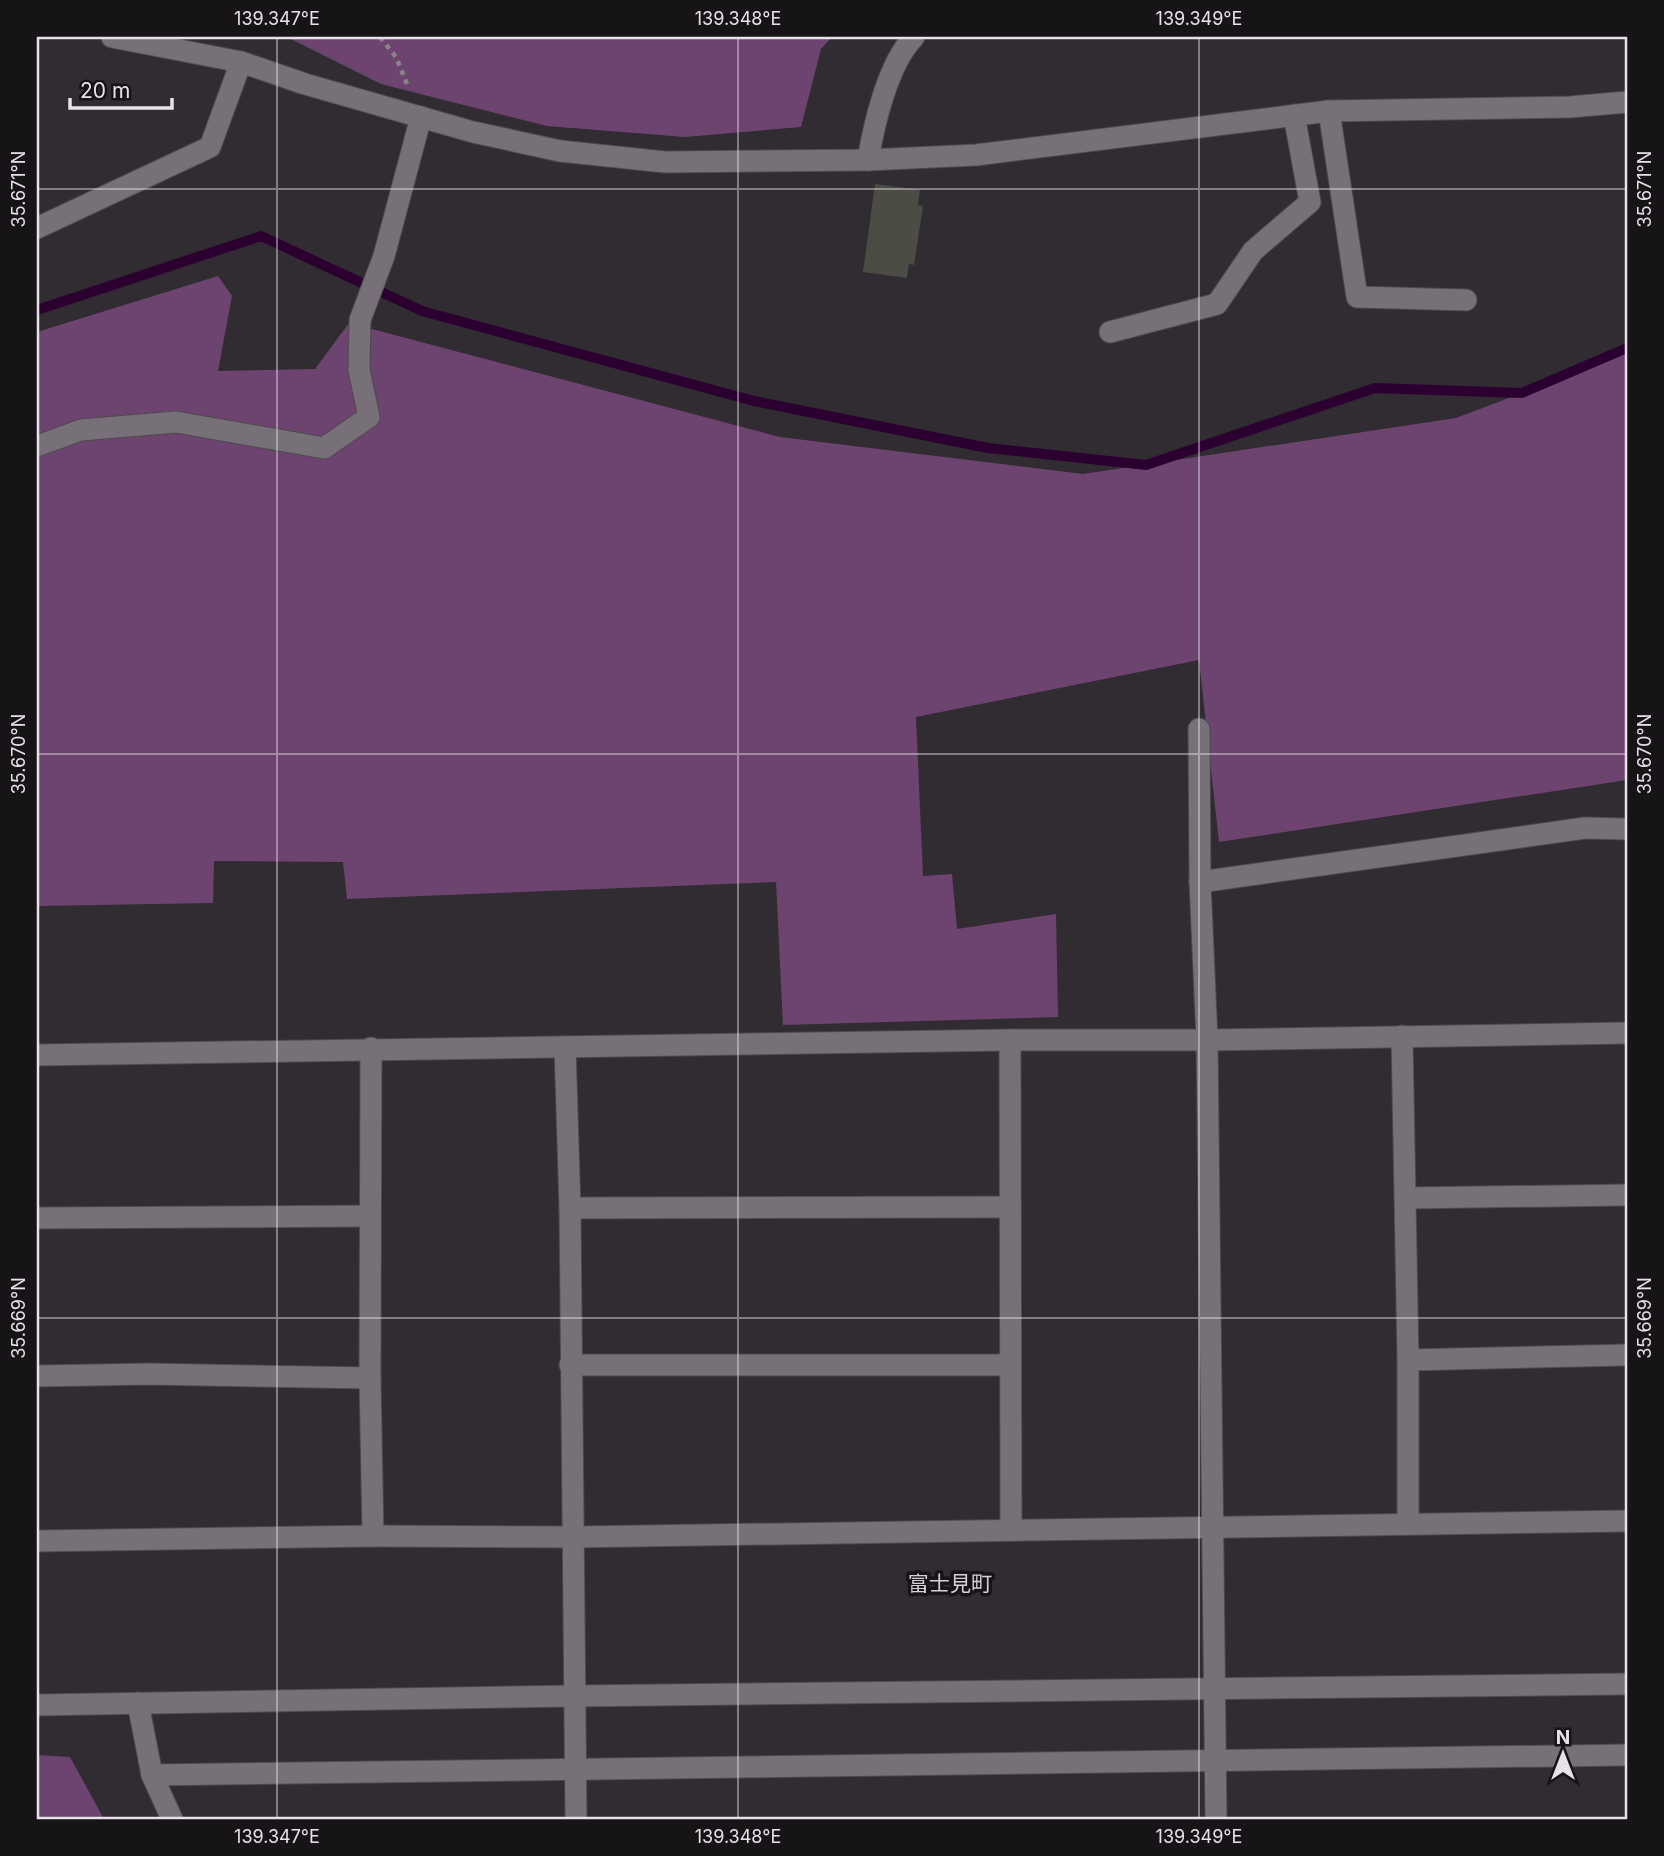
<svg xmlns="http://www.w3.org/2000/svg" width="1664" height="1856" viewBox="0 0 1664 1856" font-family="Inter,'Noto Sans JP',sans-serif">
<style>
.green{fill:#6d4470}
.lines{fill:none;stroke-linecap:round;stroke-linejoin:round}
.stream{stroke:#2b0030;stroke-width:10}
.building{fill:#4b4c43}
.minor-casing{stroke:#4e494f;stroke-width:23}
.path{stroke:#89848a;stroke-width:4.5;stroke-dasharray:5 5;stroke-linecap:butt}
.minor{stroke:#787078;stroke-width:21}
.ticks{fill:none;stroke:#e6e2e7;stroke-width:2;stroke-opacity:0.45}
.labels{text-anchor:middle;stroke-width:7;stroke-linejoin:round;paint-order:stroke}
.neighbourhood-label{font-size:21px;fill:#d7cfd8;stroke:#171417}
.neatline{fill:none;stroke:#e6e2e7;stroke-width:2.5}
.ticks-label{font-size:18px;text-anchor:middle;fill:#e6e2e7}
</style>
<rect width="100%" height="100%" fill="#312b32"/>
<!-- green -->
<g class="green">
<polygon points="287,37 832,37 821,49 801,127 685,137 547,126 381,84"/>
<polygon points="218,276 232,296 218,371 315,369 349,323 780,437 1083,474 1456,418 1522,393 1627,348 1627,780 1219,842 1199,660 916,717 923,876 952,874 957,929 1056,914 1058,1017 783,1025 776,882 347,899 343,862 214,861 213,903 37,906 37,332"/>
<polygon points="37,1755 70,1757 104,1819 37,1819"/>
</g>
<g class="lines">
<!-- stream -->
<polyline class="stream" points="37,310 261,236 422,311 754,401 988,448 1146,465 1375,388 1522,393 1627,348"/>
</g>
<!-- building -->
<polygon class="building" points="875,184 920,190 918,205 923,206 914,265 909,264 907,278 863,272"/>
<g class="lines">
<!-- minor casing -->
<g class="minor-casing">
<g id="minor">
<polyline points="112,37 241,62 305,84 473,132 560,151 665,162 868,160 976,155 1329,111 1570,107 1627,102"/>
<polyline points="1329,111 1357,297 1466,300"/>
<path d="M 868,160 C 874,124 888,63 914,37"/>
<polyline points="37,228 210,147 241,62"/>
<polyline points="1110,332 1217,304 1253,251 1310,202 1294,115"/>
<polyline points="37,446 81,430 176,422 324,448 369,417 359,370 360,320 384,256 421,117"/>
<polyline points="1199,729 1200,882 1207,1040 1216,1819"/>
<polyline points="1200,882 1585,828 1627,829"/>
<polyline points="1402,1036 1408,1360 1408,1523"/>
<polyline points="1010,1040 1011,1529"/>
<polyline points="565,1047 570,1208 576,1819"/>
<polyline points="371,1048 370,1378 373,1536"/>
<polyline points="37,1055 1010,1040 1207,1040 1627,1033"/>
<polyline points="1406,1198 1627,1195"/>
<polyline points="570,1208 1010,1207"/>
<polyline points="37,1218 370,1216"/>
<polyline points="1408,1360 1627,1355"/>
<polyline points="570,1365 1010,1365"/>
<polyline points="37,1376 149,1374 370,1378"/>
<polyline points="37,1541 373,1536 573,1537 1627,1521"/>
<polyline points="138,1703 152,1775 172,1819"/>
<polyline points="37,1705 574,1696 1627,1684"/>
<polyline points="152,1775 1627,1755"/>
</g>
</g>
<!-- path -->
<polyline class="path" points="380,37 396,57 407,84"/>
<!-- minor -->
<use href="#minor" class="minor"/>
</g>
<!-- ticks -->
<path class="ticks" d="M 277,37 L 277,1819M 738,37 L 738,1819M 1199,37 L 1199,1819M 37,189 L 1627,189M 37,754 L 1627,754M 37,1318 L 1627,1318"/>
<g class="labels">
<!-- neighbourhood labels -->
<g class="neighbourhood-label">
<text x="950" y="1591">富士見町</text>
</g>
</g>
<!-- border -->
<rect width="1664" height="1856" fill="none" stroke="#171417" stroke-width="77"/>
<!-- north arrow -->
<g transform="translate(1563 1754)" stroke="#171417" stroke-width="5" paint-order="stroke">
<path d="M0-5L12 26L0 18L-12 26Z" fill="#e6e2e7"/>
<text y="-10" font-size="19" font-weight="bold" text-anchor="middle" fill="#e6e2e7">N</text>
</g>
<!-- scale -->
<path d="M70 98v10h102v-10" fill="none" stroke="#e6e2e7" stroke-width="3.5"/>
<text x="80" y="98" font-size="21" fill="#e6e2e7" stroke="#171417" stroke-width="5" paint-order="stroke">20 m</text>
<rect x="38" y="38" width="1588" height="1780" class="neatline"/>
<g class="ticks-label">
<text x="277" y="25">139.347°E</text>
<text x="738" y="25">139.348°E</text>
<text x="1199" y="25">139.349°E</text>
<text transform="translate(19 189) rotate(-90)" y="6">35.671°N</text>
<text transform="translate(1645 189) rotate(-90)" y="6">35.671°N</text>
<text transform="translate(19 754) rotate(-90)" y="6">35.670°N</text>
<text transform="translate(1645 754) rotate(-90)" y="6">35.670°N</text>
<text transform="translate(19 1318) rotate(-90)" y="6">35.669°N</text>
<text transform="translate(1645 1318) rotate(-90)" y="6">35.669°N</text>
<text x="277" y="1843">139.347°E</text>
<text x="738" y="1843">139.348°E</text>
<text x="1199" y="1843">139.349°E</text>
</g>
</svg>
